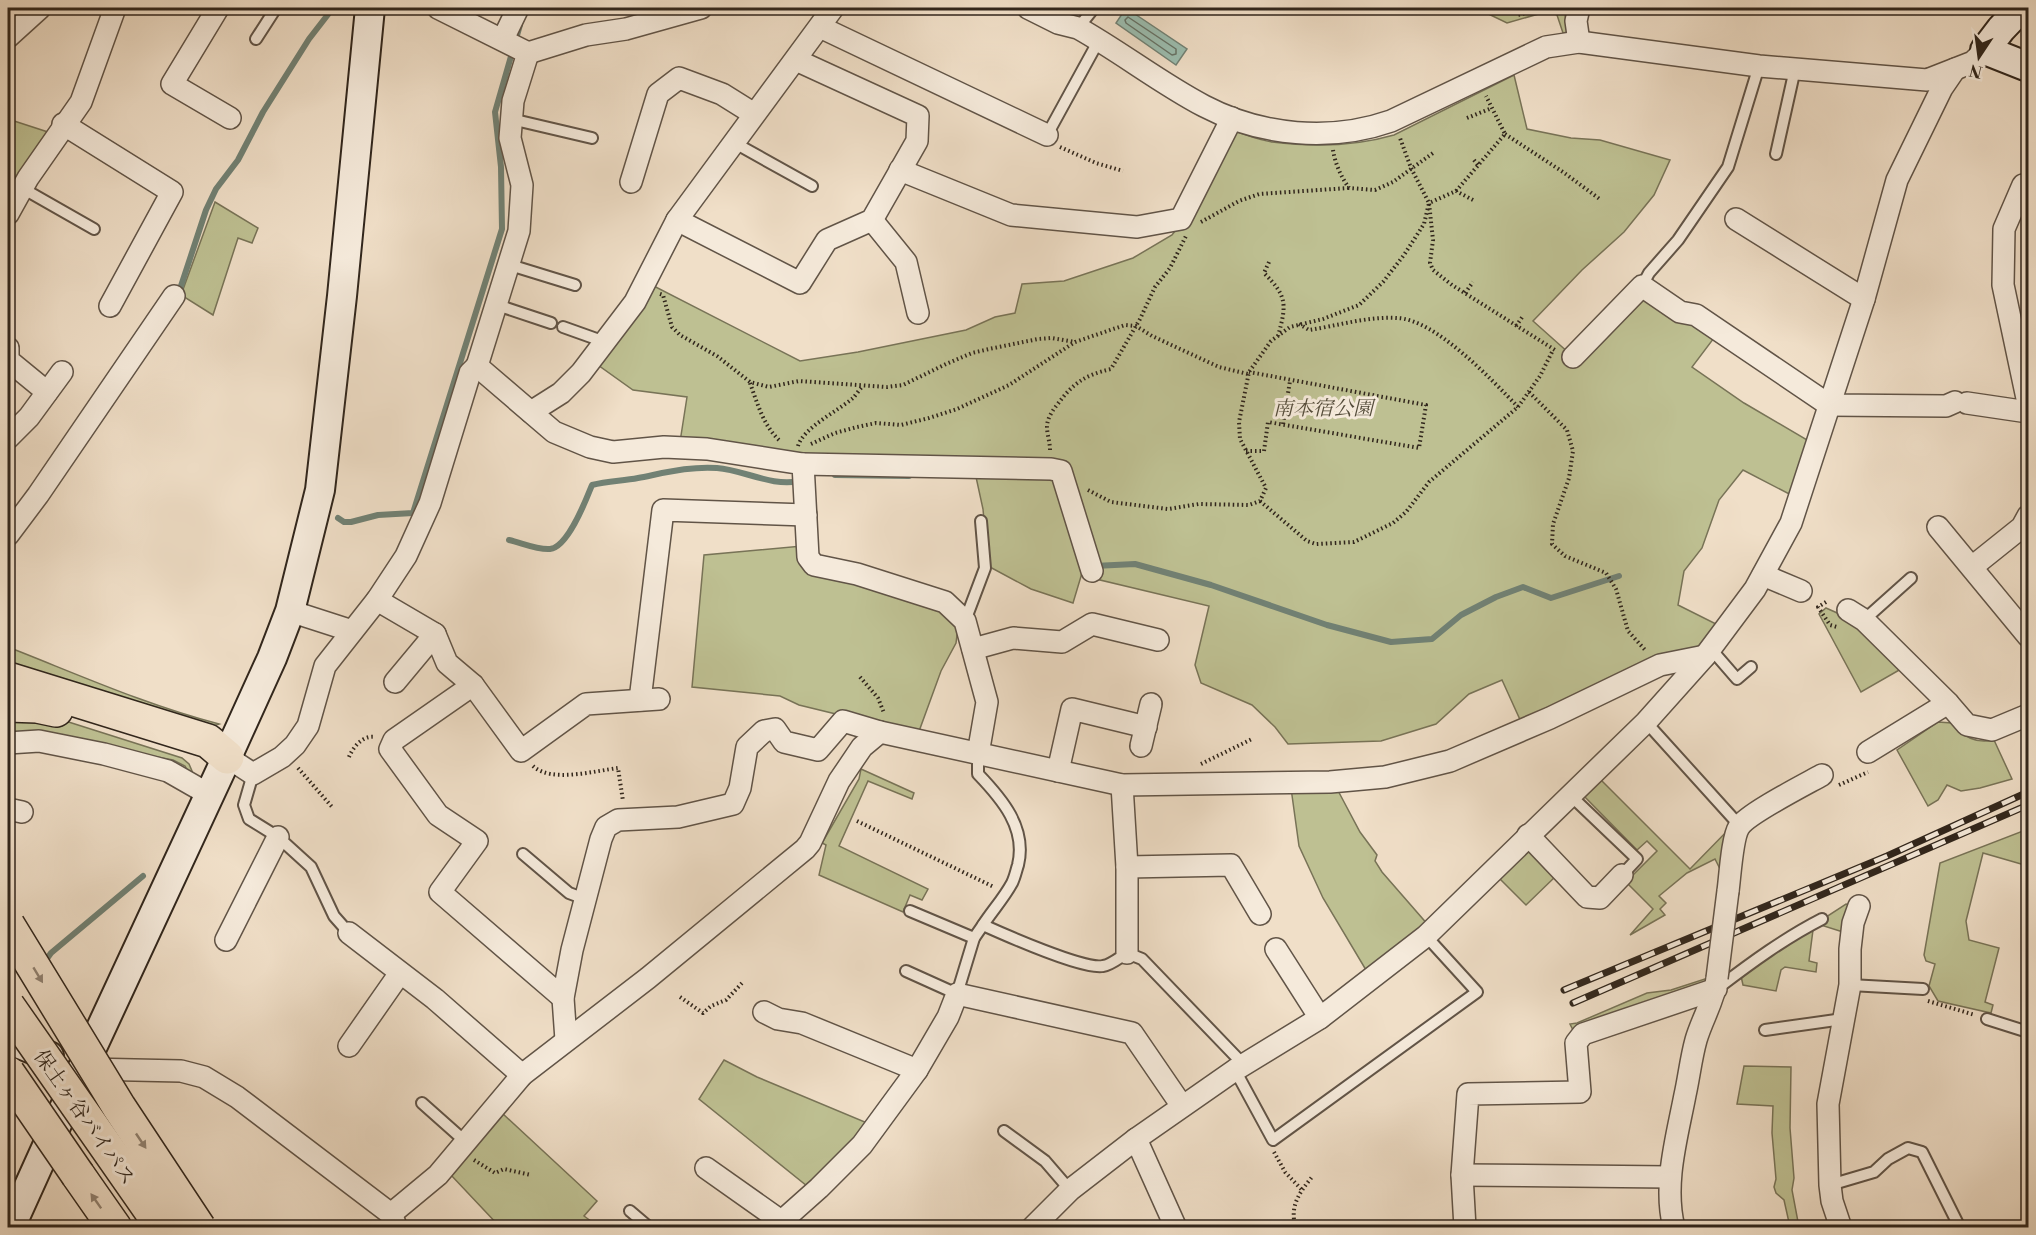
<svg xmlns="http://www.w3.org/2000/svg" width="2036" height="1235" viewBox="0 0 2036 1235" font-family="'Libre Bodoni','Noto Serif JP',serif">
<style>
.green{fill:#bec092;stroke:#787357;stroke-width:1.5}
.water{fill:#9bbdaf;stroke:#718174;stroke-width:1.5}
.lines{fill:none;stroke-linecap:round;stroke-linejoin:round}
.shore{stroke:#667266;stroke-width:1.5}
.stream{stroke:#718174;stroke-width:6}
.lane-casing{stroke:#615447;stroke-width:14}
.street-casing{stroke:#615447;stroke-width:24}
.secondary-casing{stroke:#31261c;stroke-width:32}
.highway-casing{stroke:#31261c;stroke-width:36}
.path{stroke:#31261c;stroke-width:4;stroke-dasharray:1.5 3;stroke-linecap:butt}
.lane{stroke:#f5eadb;stroke-width:10}
.street{stroke:#f5eadb;stroke-width:21}
.secondary{stroke:#f5eadb;stroke-width:28}
.highway{stroke:#f0dfc8;stroke-width:33}
.rail-casing{stroke:#31261c;stroke-width:7}
.rail{stroke:#f5eadb;stroke-width:4.5;stroke-dasharray:14;stroke-linecap:butt}
.street-bridge-casing{stroke:#615447;stroke-width:24;stroke-linecap:butt}
.highway-bridge-casing{stroke:#31261c;stroke-width:36;stroke-linecap:butt}
.street-bridge{stroke:#f5eadb;stroke-width:21}
.highway-bridge{stroke:#f0dfc8;stroke-width:33}
.oneway{fill:#908272}
.labels{text-anchor:middle;stroke-width:6;stroke-linejoin:round;paint-order:stroke}
.park-label{font-size:20px;font-style:italic;fill:#544c3a;stroke:#f5eadb}
.street-label{font-size:20px;fill:#31261c;stroke:#f5eadb}
</style>
<rect width="100%" height="100%" fill="#f0dfc8"/>
<filter id="stains"><feTurbulence type="fractalNoise" baseFrequency=".00333" numOctaves="4"/><feColorMatrix values="0 0 0 0 .2 0 0 0 0 .09 0 0 0 0 .02 0 0 0 .5 -.17"/></filter>
<radialGradient id="worn" r=".72"><stop offset=".6" stop-color="#630" stop-opacity="0"/><stop offset="1" stop-color="#630" stop-opacity=".3"/></radialGradient>
<!-- green -->
<g class="green">
<polygon points="1476,8 1564,8 1568,32 1563,33 1557,15 1549,11 1507,23"/>
<path d="M 1514,75 L 1527,129 L 1571,138 L 1600,140 L 1670,160 L 1654,195 L 1624,232 L 1582,270 L 1533,321 L 1579,362 L 1641,298 L 1696,324 L 1714,338 L 1692,367 L 1744,403 L 1814,444 L 1793,496 L 1743,470 L 1719,500 L 1702,548 L 1684,571 L 1678,605 L 1722,627 L 1700,652 L 1522,724 L 1502,680 L 1469,694 L 1436,724 L 1381,741 L 1288,744 L 1275,727 L 1252,705 L 1201,683 L 1195,665 L 1209,606 L 1096,579 L 1061,463 L 814,457 L 680,442 L 687,397 L 633,390 L 598,365 L 648,283 L 800,361 L 858,352 L 966,330 L 995,317 L 1015,313 L 1022,284 L 1064,281 L 1133,258 L 1172,235 L 1182,222 L 1231,130 C 1244,134 1258,140 1272,142 C 1312,147 1356,146 1394,135 Z"/>
<polygon points="8,119 54,134 14,195 8,192"/>
<polygon points="215,202 258,228 252,243 238,238 213,315 181,295"/>
<polygon points="1045,476 1053,480 1082,573 1073,603 1031,589 988,566 983,509 976,477"/>
<polygon points="802,546 802,562 941,610 958,627 956,643 941,671 918,734 799,705 780,696 692,687 704,555"/>
<polygon points="1826,608 1853,620 1901,669 1861,692 1819,614"/>
<path d="M 8,647 C 77,674 146,705 219,724 L 213,726 L 8,665 Z"/>
<polygon points="8,715 56,718 182,758 189,764 195,778 191,777 185,766 173,760 41,735 8,737"/>
<path d="M 1938,722 L 1952,723 C 1964,737 1975,744 1994,740 L 2012,779 L 1980,788 L 1961,791 L 1947,785 L 1938,800 L 1928,806 L 1897,750 Z"/>
<polygon points="861,769 914,793 912,799 868,781 839,846 928,889 922,900 910,895 903,912 819,875 826,845 822,843 859,779"/>
<polygon points="1598,777 1690,869 1732,826 1726,881 1715,859 1687,873 1659,896 1666,903 1660,909 1665,915 1630,935 1653,909 1626,882 1657,851 1647,841 1637,850 1582,794"/>
<polygon points="1335,785 1360,832 1377,855 1375,861 1382,872 1429,926 1369,975 1323,898 1299,846 1291,788"/>
<polygon points="2028,829 2028,866 1983,853 1966,921 1969,940 1999,948 1985,1002 1993,1005 1991,1013 1938,1001 1929,986 1935,964 1926,961 1924,955 1940,863"/>
<polygon points="1526,843 1557,875 1526,905 1495,874"/>
<polygon points="1846,904 1849,905 1843,932 1821,925 1813,930 1809,961 1817,963 1816,972 1785,967 1781,970 1776,991 1743,985 1741,976 1763,958"/>
<polygon points="1714,976 1713,984 1573,1030 1570,1024 1577,1023 1647,993 1671,990"/>
<polygon points="724,1060 757,1077 872,1125 812,1190 699,1099"/>
<polygon points="1744,1066 1791,1067 1790,1128 1794,1178 1792,1190 1799,1227 1790,1227 1784,1200 1776,1193 1774,1187 1776,1179 1772,1133 1773,1106 1737,1104"/>
<polygon points="502,1113 597,1201 584,1216 599,1227 500,1227 450,1174"/>
</g>
<!-- water -->
<polygon class="water" points="1126,8 1187,49 1176,65 1116,23"/>
<g class="lines">
<!-- shore -->
<polygon class="shore" points="1128,17 1176,49 1176,54 1172,55 1126,23 1125,20"/>
<!-- stream -->
<g class="stream">
<polyline points="176,294 179,292 206,210 216,189 238,160 263,112 309,39 333,8"/>
<polyline points="835,475 909,476"/>
<polyline points="338,518 344,522 351,522 378,515 413,513 502,229 501,167 495,112 520,25"/>
<path d="M 509,540 C 522,543 537,550 550,549 C 568,547 586,500 592,485 C 608,481 623,481 638,478 C 664,473 690,466 717,468 C 744,470 772,487 799,481"/>
<polyline points="1094,566 1135,564 1211,585 1327,625 1391,642 1432,639 1461,615 1496,597 1523,587 1551,598 1619,576"/>
<polyline points="46,960 51,953 143,876"/>
</g>
<!-- lane casing -->
<g class="lane-casing">
<g id="lane">
<polyline points="1078,28 1094,8"/>
<polyline points="256,39 276,8"/>
<polyline points="511,119 592,138"/>
<polyline points="1047,135 1099,40"/>
<polyline points="733,142 812,186"/>
<polyline points="1776,154 1795,69"/>
<polyline points="22,188 94,229"/>
<polyline points="510,265 575,285"/>
<polyline points="1642,286 1649,273 1678,240 1728,167 1759,66"/>
<polyline points="497,305 551,323"/>
<polyline points="563,327 605,342"/>
<polyline points="1864,620 1911,578"/>
<polyline points="965,621 985,568 981,521"/>
<polyline points="1711,649 1737,679 1751,667"/>
<polyline points="1646,722 1740,826"/>
<path d="M 978,754 L 978,774 C 1002,799 1027,828 1018,865 C 1016,871 1015,877 1012,883 C 1004,898 992,911 983,925"/>
<polyline points="253,774 244,805 249,819 278,837 311,867 334,916 349,933"/>
<polyline points="1570,795 1637,859 1622,875"/>
<polyline points="523,854 569,893 585,899"/>
<polyline points="910,911 974,938"/>
<path d="M 906,971 L 957,994 L 974,938 L 983,925 C 1003,934 1084,970 1103,966 C 1111,965 1120,957 1127,953 L 1142,959 L 1244,1065"/>
<polyline points="1850,985 1923,989"/>
<path d="M 1718,988 C 1752,962 1785,938 1822,919"/>
<polyline points="1987,1019 2028,1032"/>
<polyline points="1765,1030 1843,1019"/>
<polyline points="1235,1070 1273,1140 1477,992 1426,936"/>
<polyline points="422,1103 467,1143"/>
<polyline points="1004,1131 1045,1161 1070,1190"/>
<polyline points="1830,1185 1874,1172 1888,1159 1908,1148 1922,1152 1960,1228"/>
<polyline points="630,1211 650,1228"/>
</g>
</g>
<!-- street casing -->
<g class="street-casing">
<g id="street">
<polyline points="218,8 172,84 230,118"/>
<polyline points="438,8 528,53"/>
<path d="M 1028,8 L 1058,23 L 1078,28 C 1121,52 1160,83 1204,106 C 1261,136 1331,142 1391,121 L 1546,47 L 1579,42 L 1759,66 L 1927,80 L 1973,62 L 1985,50"/>
<polyline points="1579,8 1576,21 1579,42"/>
<polyline points="820,27 1047,135"/>
<polyline points="8,37 40,8"/>
<polyline points="503,39 518,8"/>
<polyline points="528,53 513,101 510,138 522,185 519,231 477,366 554,432 590,447 613,452 664,447 707,449 803,464 808,557 814,565 857,574 945,602 965,621 987,702 978,754"/>
<polyline points="528,53 586,35 626,29 701,8"/>
<polyline points="63,124 172,192 110,306"/>
<polyline points="900,170 1011,215 1137,227 1181,219 1232,118"/>
<polyline points="631,182 658,94 679,78 722,94 754,114"/>
<polyline points="2028,187 2023,185 2004,229 2003,285 2028,403"/>
<polyline points="8,214 28,178 81,102 115,8"/>
<polyline points="1736,219 1864,299"/>
<polyline points="677,220 800,283 827,240 872,220 917,141 918,116 796,60"/>
<polyline points="872,220 906,262 918,313"/>
<polyline points="8,348 8,360 47,392"/>
<polyline points="1573,357 1642,286 1680,312 1696,315 1829,405 1946,406 1955,402"/>
<polyline points="1967,403 2028,412"/>
<polyline points="531,412 561,393 581,373 635,302 677,220 833,8"/>
<polyline points="8,438 29,417 62,372"/>
<polyline points="803,464 1051,469 1061,471 1092,571"/>
<polyline points="1938,527 2028,636"/>
<polyline points="8,535 38,495 174,296"/>
<polyline points="1972,567 2022,527 2028,516"/>
<polyline points="1763,575 1801,591"/>
<polyline points="377,600 435,634 447,663 473,685 521,751 586,704 659,699"/>
<polyline points="1848,610 1864,620 1948,703"/>
<polyline points="290,611 352,631"/>
<polyline points="973,649 1013,638 1062,642 1092,624 1158,640"/>
<polyline points="395,682 435,634"/>
<polyline points="473,685 394,740 390,749 438,815 477,841 440,892 563,998"/>
<polyline points="640,700 663,510 806,515"/>
<polyline points="8,743 39,741 104,754 168,771 210,795"/>
<polyline points="1141,746 1151,704"/>
<polyline points="1868,752 1948,703 1967,725 1992,730 2028,715"/>
<polyline points="227,757 253,774 282,757 295,745 308,726 325,666 377,600 406,556 430,503 470,373 477,366"/>
<polyline points="1058,771 1072,709 1146,727"/>
<polyline points="1122,785 1127,867 1127,953"/>
<polyline points="8,809 22,812"/>
<polyline points="1528,835 1587,897 1600,898 1622,875"/>
<polyline points="1127,867 1231,865 1260,914"/>
<path d="M 1728,891 C 1730,877 1732,838 1739,827 C 1747,814 1806,784 1822,775"/>
<polyline points="349,933 435,999 522,1075"/>
<polyline points="226,940 278,837"/>
<polyline points="1276,949 1320,1018"/>
<polyline points="764,1012 778,1019 802,1023 917,1070"/>
<polyline points="566,1040 563,998 572,950 601,839 606,827 618,820 678,817 733,804 740,788 747,747 764,731 775,729 784,742 818,750 843,721 880,732"/>
<polyline points="349,1046 400,973"/>
<polyline points="88,1069 181,1071 204,1077 237,1097 391,1214 396,1226"/>
<polyline points="1136,1139 1176,1228"/>
<polyline points="706,1168 781,1221"/>
<polyline points="1462,1175 1670,1177"/>
<polyline points="391,1214 438,1175 522,1075 648,978 805,849 810,843 839,781 862,747 880,732 1122,785 1330,782 1385,777 1450,761 1550,718 1660,665 1705,656"/>
<polyline points="774,1228 819,1188 862,1145 917,1070 948,1017 957,994 1132,1033 1182,1106"/>
<polyline points="1032,1228 1070,1190 1136,1139 1235,1070 1320,1018 1426,936 1646,722 1705,656 1755,589 1791,523 1864,299 1897,180 1942,88 1955,69"/>
<polyline points="1465,1228 1462,1175 1468,1094 1580,1092 1576,1043 1583,1034 1716,989"/>
<path d="M 1674,1228 C 1663,1184 1677,1137 1685,1095 C 1689,1077 1691,1058 1696,1040 C 1702,1019 1714,1001 1717,979"/>
<polyline points="1841,1228 1832,1201 1830,1185 1828,1104 1850,985 1850,949 1853,923 1859,906"/>
</g>
</g>
<!-- secondary casing -->
<g class="secondary-casing">
<g id="secondary">
<polyline points="2021,8 2001,29 1985,50 2028,67"/>
<polyline points="8,1039 49,1056"/>
<polyline points="10,1228 76,1082 227,757 272,658 290,611 320,490 342,296 370,8"/>
</g>
</g>
<!-- highway casing -->
<g class="highway-casing">
<g id="highway">
<polyline points="8,679 208,741 227,757"/>
<polyline points="8,705 37,706 56,710"/>
<polyline points="78,1175 115,1228"/>
</g>
</g>
<!-- path -->
<g class="path">
<polyline points="1528,8 1518,13 1518,15 1546,8"/>
<polyline points="1551,8 1560,13"/>
<polyline points="1467,118 1492,108"/>
<polyline points="1505,134 1563,172 1601,200"/>
<polyline points="1060,147 1096,163 1123,171"/>
<path d="M 1333,150 C 1335,163 1341,177 1349,188 L 1375,190 L 1393,182 L 1433,153"/>
<polyline points="1474,160 1478,165"/>
<polyline points="1456,191 1505,134 1486,96"/>
<polyline points="1473,200 1456,191 1429,203 1433,240 1430,263 1433,270 1452,285 1555,350"/>
<polyline points="1201,222 1239,201 1259,194 1349,188"/>
<path d="M 1269,262 L 1264,273 C 1287,296 1287,304 1278,336"/>
<polyline points="1465,293 1473,282"/>
<polyline points="660,294 663,295 672,327 680,335 717,356 750,382 769,387 799,381 887,387 903,385 946,364 972,353 989,349 1038,339 1051,338 1075,342"/>
<path d="M 1299,324 L 1309,330 C 1336,326 1369,316 1397,318 C 1435,319 1492,380 1518,407"/>
<polyline points="1516,326 1523,316"/>
<path d="M 750,383 C 757,402 763,425 779,440"/>
<polyline points="1529,392 1567,430 1573,451 1569,478 1553,524 1552,544 1565,556 1606,573 1616,589 1628,631 1646,651"/>
<polyline points="1283,424 1290,381"/>
<polyline points="811,444 835,433 857,427 876,423 901,425 929,418 957,409 1009,385 1075,342 1125,325 1136,326 1152,336 1219,367 1248,374"/>
<path d="M 798,446 C 804,427 838,411 853,398 C 856,395 859,390 862,387"/>
<path d="M 1050,450 C 1050,442 1047,434 1047,427 C 1047,419 1052,411 1057,405 C 1073,383 1085,375 1111,369 L 1140,319 L 1155,287 L 1170,268 L 1186,236"/>
<polyline points="1246,451 1264,451 1268,422 1419,448 1426,405 1249,372"/>
<polyline points="1088,490 1111,502 1168,509 1199,504 1249,505 1260,501 1266,488 1240,439 1239,422 1249,372 1271,341 1290,327 1323,319 1359,305 1383,282 1404,255 1424,224 1429,203 1411,168 1400,138"/>
<polyline points="1260,501 1307,541 1316,544 1354,542 1393,523 1406,512 1429,482 1518,407 1540,376 1553,350"/>
<polyline points="1826,602 1818,607 1830,625 1837,627"/>
<polyline points="860,677 878,698 884,713"/>
<path d="M 349,757 C 353,747 363,735 375,737"/>
<polyline points="1201,764 1252,739"/>
<path d="M 533,766 C 551,783 594,771 618,768 L 623,801"/>
<polyline points="298,768 333,808"/>
<polyline points="1839,785 1868,772"/>
<polyline points="857,821 994,887"/>
<polyline points="680,997 703,1013 711,1006 726,1000 744,981"/>
<polyline points="1928,1001 1975,1015"/>
<polyline points="1274,1152 1285,1172 1302,1190"/>
<polyline points="474,1160 495,1173 504,1169 531,1175"/>
<path d="M 1296,1228 C 1289,1207 1299,1193 1312,1177"/>
</g>
<!-- lane -->
<use href="#lane" class="lane"/>
<!-- street -->
<use href="#street" class="street"/>
<!-- secondary -->
<use href="#secondary" class="secondary"/>
<!-- highway -->
<use href="#highway" class="highway"/>
<!-- rail casing -->
<g class="rail-casing">
<g id="rail">
<polyline points="1564,990 1887,856 2028,792"/>
<polyline points="1573,1003 2028,805"/>
</g>
</g>
<!-- rail -->
<use href="#rail" class="rail"/>
<!-- street-bridge casing -->
<g class="street-bridge-casing">
<polyline id="street-bridge" points="1717,978 1728,891"/>
</g>
<!-- highway-bridge casing -->
<g class="highway-bridge-casing">
<g id="highway-bridge">
<polyline points="8,925 119,1107 199,1228"/>
<polyline points="8,1006 163,1228"/>
<polyline points="8,1073 78,1175"/>
</g>
</g>
<!-- street-bridge -->
<use href="#street-bridge" class="street-bridge"/>
<!-- highway-bridge -->
<use href="#highway-bridge" class="highway-bridge"/>
</g>
<!-- one-way arrows -->
<defs><path id="oneway-solid" d="M-6-.8H1V-3.2L6.5 0L1 3.2V.8H-6Z" transform="scale(1.5)"/></defs>
<g class="oneway">
<use href="#oneway-solid" transform="translate(38 975) rotate(59)"/>
<use href="#oneway-solid" transform="translate(141 1141) rotate(56)"/>
<use href="#oneway-solid" transform="translate(96 1201) rotate(-125)"/>
</g>
<g class="labels">
<!-- park labels -->
<g class="park-label">
<text x="1323" y="415">南本宿公園</text>
</g>
<!-- street labels -->
<g class="street-label">
<text transform="translate(85 1117) rotate(55)" y="7">保土ヶ谷バイパス</text>
</g>
</g>
<!-- margin -->
<rect width="2036" height="1235" fill="none" stroke="#f0dfc8" stroke-width="30"/>
<rect x="9" y="9" width="2018" height="1217" fill="none" stroke="#31261c" stroke-width="3"/>
<rect x="15" y="15" width="2006" height="1205" fill="none" stroke="#31261c" stroke-width="1.5"/>
<!-- north arrow -->
<g transform="translate(1979 57) rotate(193)" stroke="#f5eadb" stroke-width="4.5" paint-order="stroke">
<path d="M0-4.5L10 22L0 15L-10 22Z" fill="#31261c"/>
<text y="-9" font-size="16" font-weight="bold" text-anchor="middle" fill="#31261c">N</text>
</g>
<rect width="100%" height="100%" filter="url(#stains)"/>
<rect width="100%" height="100%" fill="url(#worn)"/>
</svg>
